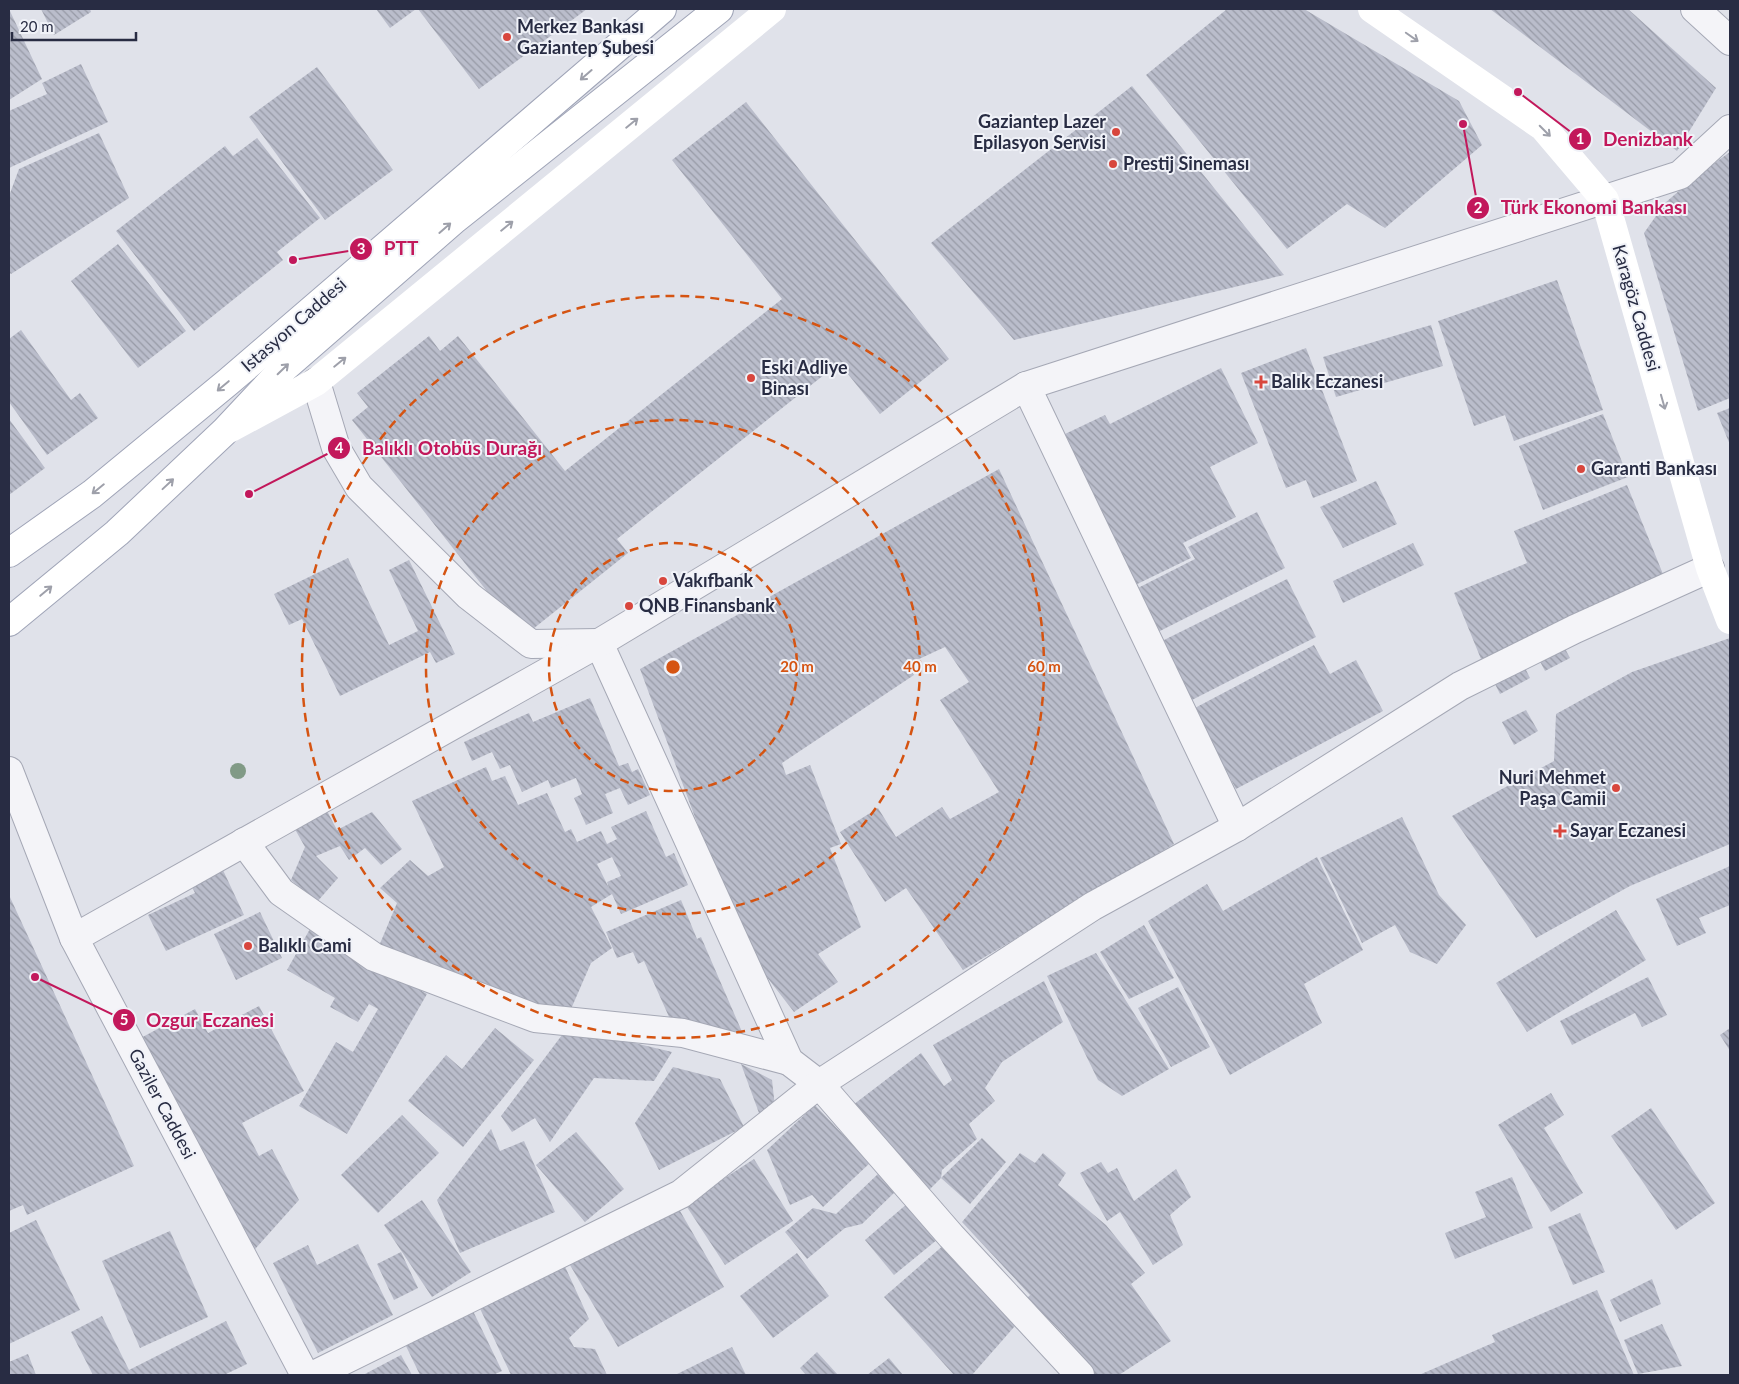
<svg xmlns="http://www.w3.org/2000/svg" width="1739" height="1384" viewBox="0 0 1739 1384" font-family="Lato,sans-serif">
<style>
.building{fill:url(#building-back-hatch);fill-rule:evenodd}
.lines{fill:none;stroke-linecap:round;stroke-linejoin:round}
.street-casing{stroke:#a5a8b5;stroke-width:30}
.primary-casing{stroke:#9fa4b7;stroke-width:30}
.street{stroke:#f4f4f8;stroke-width:28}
.secondary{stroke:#fff;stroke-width:28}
.primary{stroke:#fff;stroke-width:28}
.tree{fill:#819a86}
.oneway{stroke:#9ea0aa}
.ring{fill:none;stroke:#d55412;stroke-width:2.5;stroke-dasharray:9 6}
.poi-dot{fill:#d8463d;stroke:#f0f2f8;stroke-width:2}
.labels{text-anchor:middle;stroke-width:4;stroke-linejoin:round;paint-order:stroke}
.poi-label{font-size:18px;font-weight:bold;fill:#282c43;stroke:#f0f2f8;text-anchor:start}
.street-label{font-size:18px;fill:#282c43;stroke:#f0f2f8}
.centre{fill:#d55412;stroke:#f0f2f8;stroke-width:2.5}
.ring-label{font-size:15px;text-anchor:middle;font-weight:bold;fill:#d55412;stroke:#f0f2f8;stroke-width:4;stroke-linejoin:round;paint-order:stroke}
.leader{fill:none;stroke:#c2185b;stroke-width:2}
.callout-dot{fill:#c2185b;stroke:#f0f2f8;stroke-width:2}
.mark-label{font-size:15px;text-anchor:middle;font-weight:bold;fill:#fff}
.callout-label{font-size:19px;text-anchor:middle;font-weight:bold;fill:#c2185b;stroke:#f0f2f8;stroke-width:4;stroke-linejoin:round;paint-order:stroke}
</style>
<defs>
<pattern id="building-back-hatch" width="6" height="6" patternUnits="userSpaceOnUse" patternTransform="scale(1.25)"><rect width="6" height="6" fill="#babdcb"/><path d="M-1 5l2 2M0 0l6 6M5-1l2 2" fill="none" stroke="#979aa6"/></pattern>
</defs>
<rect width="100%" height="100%" fill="#e0e2ea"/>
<!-- building -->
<g class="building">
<polygon points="9,9 42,79 9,100"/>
<polygon points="41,9 90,9 91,12 54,35"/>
<polygon points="376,9 416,9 390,28"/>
<polygon points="418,9 587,9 479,89"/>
<polygon points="1227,9 1304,9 1459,101 1482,145 1385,228 1347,204 1287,249 1146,75"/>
<polygon points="1490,9 1628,9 1716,88 1677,151"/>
<polygon points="81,64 108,122 9,168 9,111 47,94 42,83"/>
<polygon points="317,67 393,170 325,220 249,117"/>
<polygon points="1132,86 1284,275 1014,340 931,243"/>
<polygon points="746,102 949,359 880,414 839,363 617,539 628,553 523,637 352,420 368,407 357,393 429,336 440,351 458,336 565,471 782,299 672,160"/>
<polygon points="99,133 129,198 11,274 9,272 9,196 19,169"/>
<polygon points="257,138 320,218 277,252 283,260 194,331 116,231 225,146 233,156"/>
<polygon points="1730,152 1730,398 1698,411 1644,233 1665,203 1695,177"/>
<polygon points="118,244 186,331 138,368 71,281"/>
<polygon points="1557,280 1603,410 1514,441 1505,415 1474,426 1438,321"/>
<polygon points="1431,325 1443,366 1336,397 1323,357"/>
<polygon points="21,330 71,400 80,393 98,418 47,455 9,402 9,339"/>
<polygon points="1306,348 1357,481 1313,498 1306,480 1286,488 1241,373"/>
<polygon points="1221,368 1258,443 1210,467 1236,517 1183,543 1191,558 1129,588 1061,451 1071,446 1065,434 1105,415 1110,424"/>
<polygon points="1730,408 1730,445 1717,413"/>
<polygon points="1603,414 1628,477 1543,510 1519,446"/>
<polygon points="9,419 45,468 9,495"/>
<polygon points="999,469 1174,844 963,970 906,888 885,902 840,832 878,808 896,837 942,807 950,819 999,792 940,700 969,682 945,647 906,665 914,675 782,763 786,775 810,765 841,844 830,848 861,927 818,954 838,982 794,1012 749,954 722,890 640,669"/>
<polygon points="1376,481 1397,524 1343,548 1320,507"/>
<polygon points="1627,485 1667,584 1481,659 1454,593 1527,563 1514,531"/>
<polygon points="1257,512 1285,568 1156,633 1134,590 1195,559 1188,547"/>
<polygon points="1413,543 1424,565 1343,603 1333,581"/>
<polygon points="348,558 389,645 418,631 389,570 409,560 455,654 436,663 430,652 340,696 302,619 289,625 274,594"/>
<polygon points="1287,579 1316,637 1190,701 1160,642"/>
<polygon points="1730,638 1730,844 1630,886 1536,938 1452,816 1554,761 1556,714 1632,672"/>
<polygon points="1561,641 1570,658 1545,671 1536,654"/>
<polygon points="1314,645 1330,674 1356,660 1383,711 1236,789 1193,709"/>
<polygon points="1521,660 1530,678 1500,694 1491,676"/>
<polygon points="590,698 619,766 628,763 632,772 638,769 650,795 628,805 620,788 605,794 613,813 586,825 574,798 582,794 576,778 551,788 548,780 522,792 510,765 500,769 492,752 472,761 464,742 529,713 533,722"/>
<polygon points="1526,710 1538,731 1514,745 1502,722"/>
<path d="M 486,767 L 492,781 L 505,776 L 518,805 L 547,793 L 565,832 L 571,829 L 577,842 L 601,831 L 607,844 L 617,839 L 611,827 L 646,811 L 666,857 L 674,853 L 688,885 L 621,914 L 612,894 L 591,907 L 612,948 L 591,963 L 568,1016 L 502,1000 L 503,991 L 376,953 L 397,903 L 380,888 L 410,860 L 428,876 L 444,867 L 412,801 ZM 612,857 L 621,876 L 607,882 L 609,888 L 597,864 Z"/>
<polygon points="325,807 337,830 372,812 402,849 381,865 365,848 349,860 340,846 316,856 338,878 317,902 291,880 305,847 292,824"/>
<polygon points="1402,817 1439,895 1466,925 1437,964 1410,952 1395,925 1362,943 1320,858"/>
<polygon points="1317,857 1363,950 1304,984 1322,1023 1230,1075 1148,921 1207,884 1223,911"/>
<polygon points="1730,866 1730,905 1699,918 1706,933 1677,946 1656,899"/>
<polygon points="222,868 244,915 166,951 148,915 195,893 190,883"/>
<polygon points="9,895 134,1166 27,1215 23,1205 9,1211"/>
<polygon points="681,900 697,939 701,937 746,1041 674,1028 644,961 638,964 633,952 617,958 606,932"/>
<polygon points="1616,910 1646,960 1527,1032 1496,983"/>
<polygon points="260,912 282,958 236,980 214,934"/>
<polygon points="1144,925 1174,978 1129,999 1100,952"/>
<polygon points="311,927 427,994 347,1134 299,1106 336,1042 353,1052 378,1009 369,1004 358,1022 330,1007 335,998 287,970"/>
<polygon points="1096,953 1169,1069 1122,1096 1098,1080 1047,976"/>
<polygon points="1648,977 1667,1015 1642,1027 1635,1013 1572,1045 1560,1021"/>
<polygon points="1044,981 1063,1022 1002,1062 985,1088 995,1101 969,1124 977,1139 942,1170 941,1178 926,1193 849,1108 921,1053 944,1086 952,1080 933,1045"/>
<polygon points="1178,987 1210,1047 1171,1067 1138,1008"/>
<polygon points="259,1006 304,1091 242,1123 259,1156 272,1149 299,1200 248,1257 137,1040 195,1009 208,1033"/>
<polygon points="568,1027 672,1052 654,1081 594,1078 550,1142 535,1118 512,1132 501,1116"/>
<polygon points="495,1028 534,1060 463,1147 408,1101 446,1055 462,1069"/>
<polygon points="1730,1028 1730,1051 1720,1035"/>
<polygon points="741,1064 772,1080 775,1107 759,1113"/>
<polygon points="673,1067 720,1079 744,1127 659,1170 635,1123"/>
<polygon points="1551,1093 1564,1115 1544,1128 1583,1193 1551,1212 1498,1125"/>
<polygon points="815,1105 870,1163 823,1207 812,1195 790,1205 767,1150"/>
<polygon points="1651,1108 1715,1203 1676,1230 1611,1136"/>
<polygon points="402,1115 439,1153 378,1213 341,1175"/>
<polygon points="491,1129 500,1151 524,1141 555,1212 460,1253 437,1200"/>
<polygon points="576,1132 624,1189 585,1222 536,1165"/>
<polygon points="982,1138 1006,1162 970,1204 941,1178"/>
<polygon points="1020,1153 1035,1163 1043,1153 1066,1173 1058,1185 1106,1225 1145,1273 1131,1284 1171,1341 1119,1375 1094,1375 1064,1335 1027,1298 1050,1276 1030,1295 962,1222"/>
<polygon points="754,1159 793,1221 725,1265 685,1204"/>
<polygon points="1101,1162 1108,1173 1117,1168 1134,1201 1176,1169 1191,1197 1170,1215 1183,1245 1153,1265 1120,1212 1107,1221 1080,1173"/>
<polygon points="879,1173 896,1191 862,1224 845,1228 807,1259 785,1232 813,1208 836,1214"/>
<polygon points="1512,1177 1533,1228 1455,1259 1445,1233 1486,1217 1475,1192"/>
<polygon points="422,1200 471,1272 432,1297 384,1225"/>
<polygon points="908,1203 938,1239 894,1275 865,1240"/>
<polygon points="676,1204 724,1287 618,1347 570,1265"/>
<polygon points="1580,1213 1605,1272 1573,1285 1548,1227"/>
<polygon points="36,1220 80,1310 9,1344 9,1233"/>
<polygon points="170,1231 208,1317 140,1348 102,1261"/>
<polygon points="358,1244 393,1315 318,1353 273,1263 308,1245 317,1265"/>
<polygon points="945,1244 1021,1319 972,1375 954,1375 884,1297"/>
<polygon points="401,1252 418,1288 394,1300 377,1264"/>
<polygon points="797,1253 829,1296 773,1338 740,1296"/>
<polygon points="562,1260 589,1319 569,1338 574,1347 595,1349 607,1375 511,1375 476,1300"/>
<polygon points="1652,1279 1661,1304 1620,1322 1610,1300"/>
<polygon points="1597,1290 1634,1375 1419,1375 1495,1342 1492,1335"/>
<polygon points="473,1311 502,1371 493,1375 420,1375 405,1344"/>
<polygon points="102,1316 129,1370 226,1321 247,1364 224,1375 93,1375 71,1332"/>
<polygon points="1662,1324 1682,1366 1638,1374 1624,1340"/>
<polygon points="732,1347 746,1375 675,1375"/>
<polygon points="817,1352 838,1375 806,1375 800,1368"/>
<polygon points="28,1354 36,1375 9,1375 9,1362"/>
<polygon points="401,1355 412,1375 363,1375"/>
<polygon points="889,1358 903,1375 867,1375"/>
</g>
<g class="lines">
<!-- street casing -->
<g class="street-casing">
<g id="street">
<polyline points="1695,9 1730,41"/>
<polyline points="316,382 336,448 359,487 469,596 531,644 599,643 789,1061 819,1084 951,1236 1080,1375"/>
<polyline points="1026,386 1237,827"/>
<polyline points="9,771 74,938 305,1375"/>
<polyline points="244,842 281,892 374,957 535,1018 683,1033 789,1061"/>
<polyline points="74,938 599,643 1026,386 1680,175 1730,129"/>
<polyline points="314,1375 681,1194 819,1084 1093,906 1237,827 1460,686 1575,629 1710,568"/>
</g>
</g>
<!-- primary casing -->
<g class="primary-casing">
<g id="primary">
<polyline points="9,553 92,494 228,382 662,9"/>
<polyline points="9,622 117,533 224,432 284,368 455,219 719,9"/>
</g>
</g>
<!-- street -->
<use href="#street" class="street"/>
<!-- secondary -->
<g class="secondary">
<polyline points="1372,9 1543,127 1605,200 1710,568 1730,620"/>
<polyline points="229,429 316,382 772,9"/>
</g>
<!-- primary -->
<use href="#primary" class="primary"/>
</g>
<!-- trees -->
<circle class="tree" cx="238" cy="771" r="8"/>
<!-- one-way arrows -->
<defs><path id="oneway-shaft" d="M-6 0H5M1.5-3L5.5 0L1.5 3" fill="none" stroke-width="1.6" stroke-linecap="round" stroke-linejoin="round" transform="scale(1.25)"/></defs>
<g class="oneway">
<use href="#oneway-shaft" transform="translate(1412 37) rotate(35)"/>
<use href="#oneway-shaft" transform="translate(586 75) rotate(139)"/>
<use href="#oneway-shaft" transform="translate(632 123) rotate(-39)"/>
<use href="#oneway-shaft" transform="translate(1545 131) rotate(45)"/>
<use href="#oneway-shaft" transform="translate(507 226) rotate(-39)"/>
<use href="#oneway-shaft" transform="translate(445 228) rotate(-41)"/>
<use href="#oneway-shaft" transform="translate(340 362) rotate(-39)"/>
<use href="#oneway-shaft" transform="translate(283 369) rotate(-44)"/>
<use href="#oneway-shaft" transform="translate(223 386) rotate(140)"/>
<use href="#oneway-shaft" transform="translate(1663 402) rotate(74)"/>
<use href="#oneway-shaft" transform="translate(168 484) rotate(-43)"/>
<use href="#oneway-shaft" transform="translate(98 489) rotate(141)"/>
<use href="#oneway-shaft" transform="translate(46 591) rotate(-40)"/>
</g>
<!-- distance rings -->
<g class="ring">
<circle cx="673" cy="667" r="124"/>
<circle cx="673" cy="667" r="247"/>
<circle cx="673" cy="667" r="371"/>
</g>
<!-- markers -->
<g class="poi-dot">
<circle cx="507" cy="37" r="5"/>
<circle cx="1116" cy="132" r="5"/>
<circle cx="1113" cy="164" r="5"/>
<circle cx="751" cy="378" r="5"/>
<path d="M1258.5 374.5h5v5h5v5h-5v5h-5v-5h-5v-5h5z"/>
<circle cx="1581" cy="469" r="5"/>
<circle cx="663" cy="581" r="5"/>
<circle cx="629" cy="606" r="5"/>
<circle cx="1616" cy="788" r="5"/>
<path d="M1557.5 823.5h5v5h5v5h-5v5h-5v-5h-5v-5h5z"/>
<circle cx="248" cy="946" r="5"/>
</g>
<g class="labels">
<!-- poi labels -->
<g class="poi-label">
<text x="517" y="33">Merkez Bankası<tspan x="517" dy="21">Gaziantep Şubesi</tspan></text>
<text x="1106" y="128" text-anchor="end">Gaziantep Lazer<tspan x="1106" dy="21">Epilasyon Servisi</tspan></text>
<text x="1123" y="170">Prestij Sineması</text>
<text x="761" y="374">Eski Adliye<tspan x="761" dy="21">Binası</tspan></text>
<text x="1271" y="388">Balık Eczanesi</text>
<text x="1591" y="475">Garanti Bankası</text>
<text x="673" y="587">Vakıfbank</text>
<text x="639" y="612">QNB Finansbank</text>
<text x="1606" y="784" text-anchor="end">Nuri Mehmet<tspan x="1606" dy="21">Paşa Camii</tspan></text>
<text x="1570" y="837">Sayar Eczanesi</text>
<text x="258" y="952">Balıklı Cami</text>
</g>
<!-- street labels -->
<g class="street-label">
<text transform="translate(1636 308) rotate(74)" y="6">Karagöz Caddesi</text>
<text transform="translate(294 325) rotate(-41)" y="6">Istasyon Caddesi</text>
<text transform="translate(162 1104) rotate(62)" y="6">Gaziler Caddesi</text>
</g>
</g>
<circle cx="673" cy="667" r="8" class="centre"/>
<g class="ring-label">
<text x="797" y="672">20 m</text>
<text x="920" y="672">40 m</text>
<text x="1044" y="672">60 m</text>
</g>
<!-- callouts -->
<path class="leader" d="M1518 92L1580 139M1463 124L1478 208M293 260L361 249M249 494L339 448M35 977L124 1020"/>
<g class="callout-dot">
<circle cx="1518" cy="92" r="5"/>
<circle cx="1463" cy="124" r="5"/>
<circle cx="293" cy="260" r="5"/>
<circle cx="249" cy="494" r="5"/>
<circle cx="35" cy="977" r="5"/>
<circle cx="1580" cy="139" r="12"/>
<circle cx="1478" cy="208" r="12"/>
<circle cx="361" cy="249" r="12"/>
<circle cx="339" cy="448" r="12"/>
<circle cx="124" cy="1020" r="12"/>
</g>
<g class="mark-label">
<text x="1580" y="144">1</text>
<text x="1478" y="213">2</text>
<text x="361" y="254">3</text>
<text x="339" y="453">4</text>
<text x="124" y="1025">5</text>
</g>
<g class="callout-label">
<text x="1648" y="146">Denizbank</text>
<text x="1594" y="214">Türk Ekonomi Bankası</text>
<text x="401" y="255">PTT</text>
<text x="452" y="455">Balıklı Otobüs Durağı</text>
<text x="210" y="1027">Ozgur Eczanesi</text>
</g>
<!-- border -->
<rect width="1739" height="1384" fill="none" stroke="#282c43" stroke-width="20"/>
<!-- scale -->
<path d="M12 32v8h124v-8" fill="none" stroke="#282c43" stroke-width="2.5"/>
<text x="20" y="32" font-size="15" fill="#282c43" stroke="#f0f2f8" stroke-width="4" paint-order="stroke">20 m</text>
</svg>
